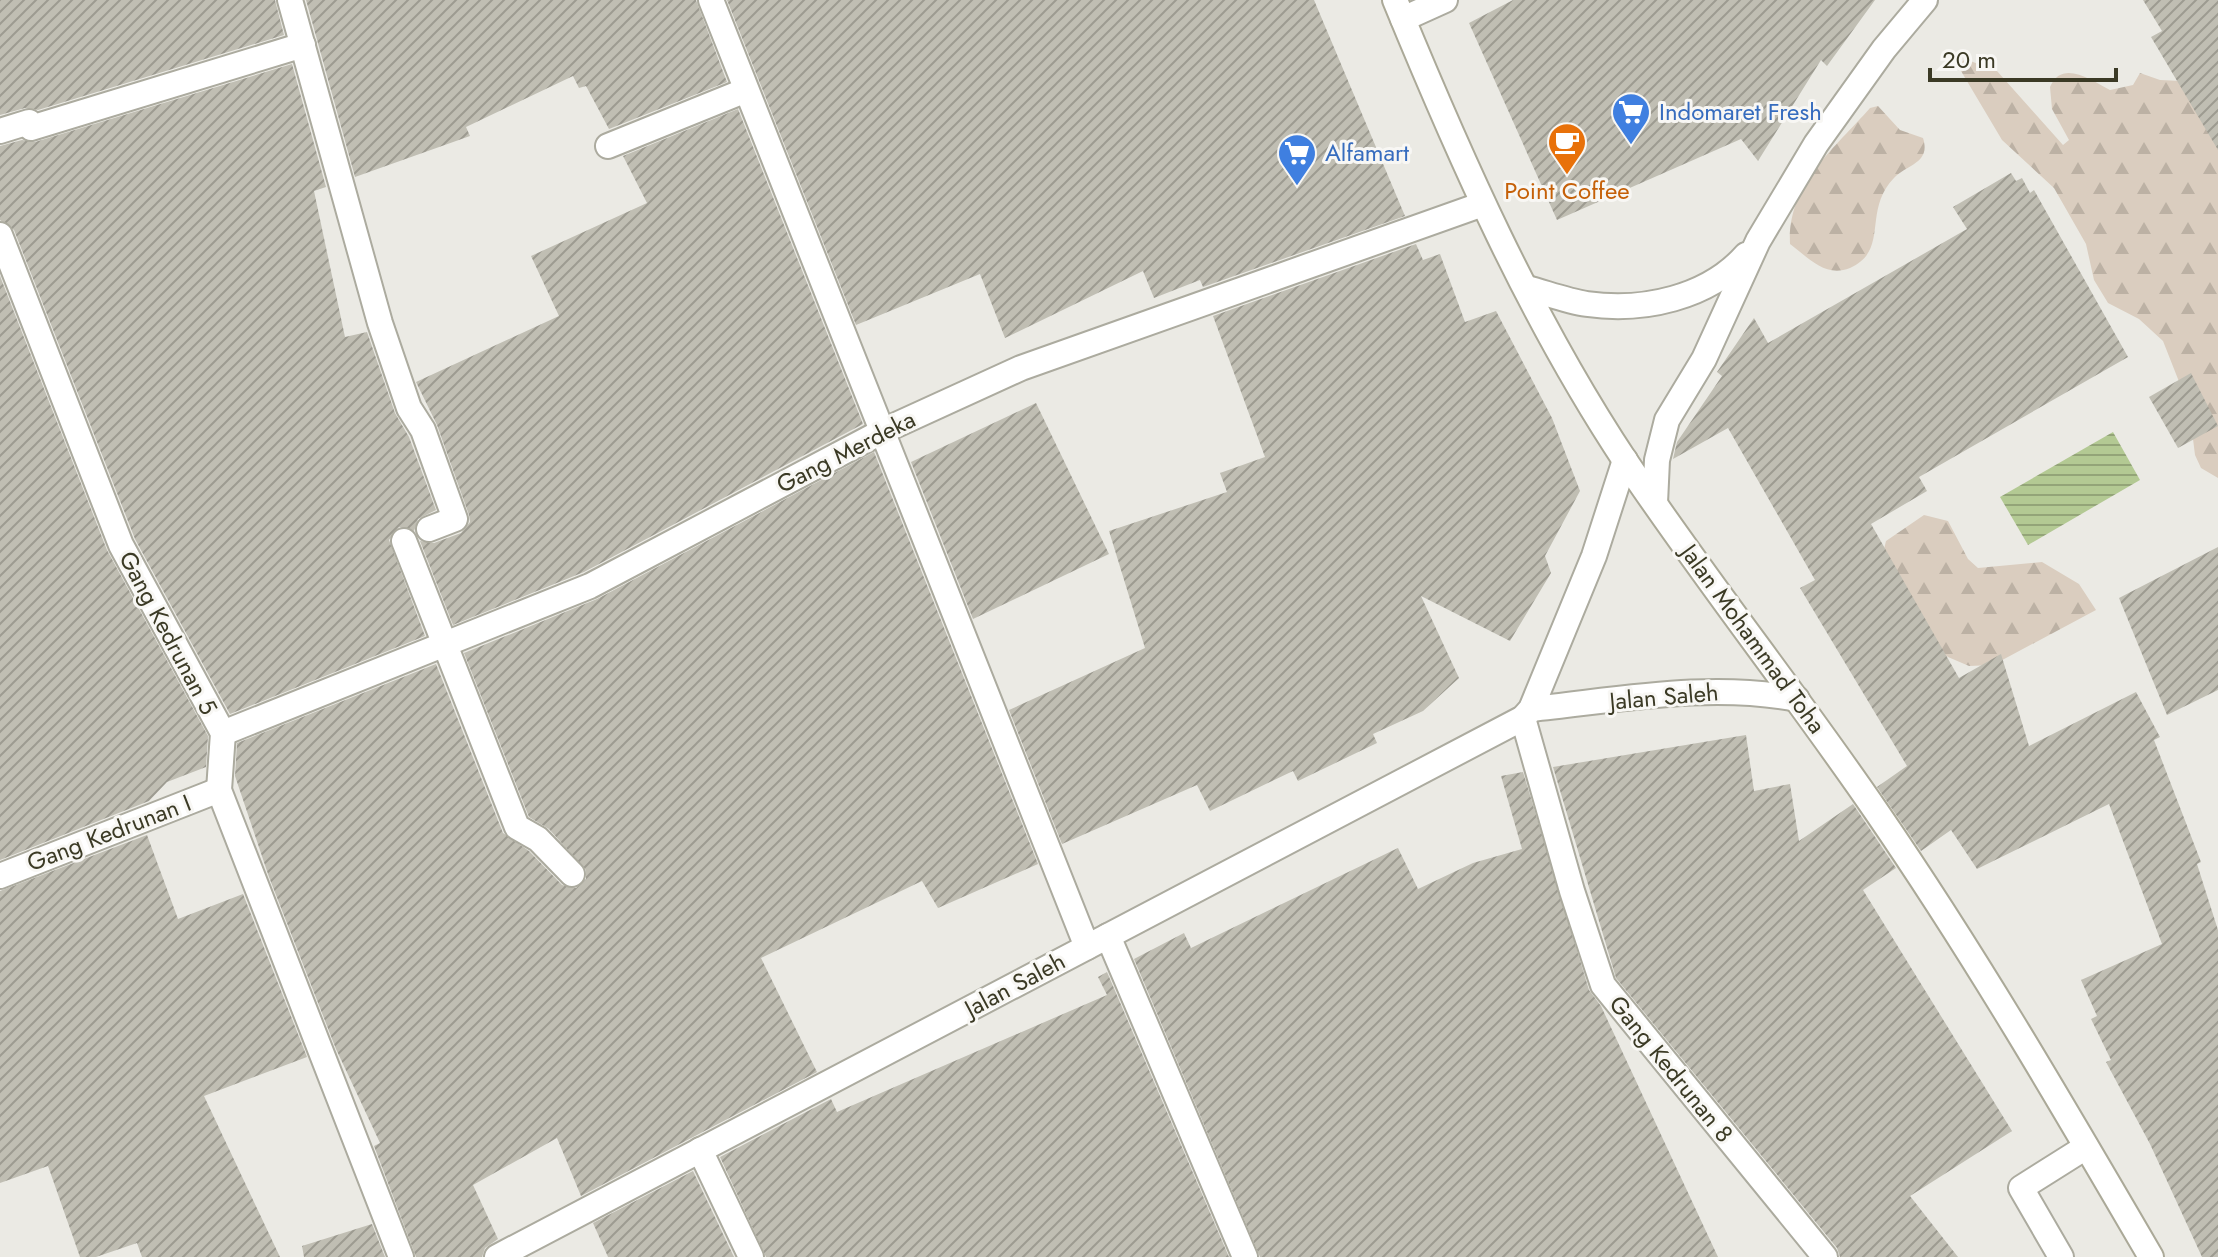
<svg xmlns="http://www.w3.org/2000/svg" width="2218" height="1257" viewBox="0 0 2218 1257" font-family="Jost,sans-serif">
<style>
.forest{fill:url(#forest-firs)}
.water{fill:url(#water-rules)}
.building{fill:url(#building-hatch)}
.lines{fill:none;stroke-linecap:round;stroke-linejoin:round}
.lane-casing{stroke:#acab9f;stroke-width:28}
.street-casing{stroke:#acab9f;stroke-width:28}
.secondary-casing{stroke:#aba998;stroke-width:28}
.lane{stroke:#fff;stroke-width:24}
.street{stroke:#fff;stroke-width:24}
.secondary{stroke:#fff;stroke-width:24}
.labels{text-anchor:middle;stroke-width:6;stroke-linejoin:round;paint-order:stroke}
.shop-label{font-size:24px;fill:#366cbe;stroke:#f8f7f4;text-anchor:start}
.food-label{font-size:24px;fill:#c56008;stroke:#f8f7f4}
.street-label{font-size:24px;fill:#3b3a25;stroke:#f8f7f4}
</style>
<defs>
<pattern id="forest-firs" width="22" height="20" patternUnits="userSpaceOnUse" patternTransform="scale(2)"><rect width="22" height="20" fill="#dacdbf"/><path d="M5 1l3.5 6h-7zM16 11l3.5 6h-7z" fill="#bcb1a4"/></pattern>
<pattern id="water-rules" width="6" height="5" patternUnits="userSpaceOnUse" patternTransform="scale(2)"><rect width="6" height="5" fill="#b3c993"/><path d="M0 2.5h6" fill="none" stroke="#93a478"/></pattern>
<pattern id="building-hatch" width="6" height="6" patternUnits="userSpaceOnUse" patternTransform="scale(2)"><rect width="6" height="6" fill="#c0beb3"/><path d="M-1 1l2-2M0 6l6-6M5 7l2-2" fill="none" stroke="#9d9b91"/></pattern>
</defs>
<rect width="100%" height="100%" fill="#ebeae4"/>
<!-- forest -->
<g class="forest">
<path d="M 1965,59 L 1997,71 L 2063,145 L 2069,140 L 2052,109 L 2050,87 C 2062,59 2091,80 2110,90 L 2133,85 L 2140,73 L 2160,80 L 2181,81 L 2218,117 L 2218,478 L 2201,468 L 2195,455 L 2189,407 L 2163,341 L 2139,319 L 2108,303 L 2094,280 L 2086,244 L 2054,188 L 2002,140 L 1958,66 Z"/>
<path d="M 1878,106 L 1900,130 L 1923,138 C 1931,163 1908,164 1894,178 C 1862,211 1890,250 1850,268 C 1825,278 1809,258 1790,244 C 1787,185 1834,149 1870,108 Z"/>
<polygon points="1924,515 1948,521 1968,559 1978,568 2042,562 2079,584 2096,610 1993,665 1969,666 1948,657 1927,640 1883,553 1886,541"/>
</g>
<!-- water -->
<polygon class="water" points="2113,432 2140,480 2028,545 2000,497"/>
<!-- building -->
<g class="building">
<polygon points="0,0 275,0 284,35 38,110 25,108 0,115"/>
<polygon points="306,0 696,0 727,82 609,129 586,86 579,88 573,76 466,127 470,136 355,177"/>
<polygon points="727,0 1314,0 1405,216 1203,287 1200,280 1154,298 1143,271 1005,338 980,274 856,325"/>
<polygon points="1513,0 1875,0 1827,66 1821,60 1758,161 1741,139 1557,220 1469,23"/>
<polygon points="2143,0 2218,0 2218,150 2151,37 2162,31"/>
<polygon points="292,64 326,187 314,191 345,337 367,332 395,413 409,437 436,510 418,519 414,531 399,527 389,540 425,636 230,714 135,539 14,230 0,220 0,146 22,140 35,142"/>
<polygon points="738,109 863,424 584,572 453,625 420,541 434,543 461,533 470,522 469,515 437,425 416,382 559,316 531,256 647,203 623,156"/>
<polygon points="2011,173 2016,181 2022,178 2030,193 2034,190 2128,357 1919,477 1927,491 1871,524 1959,678 2001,654 2029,746 2136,692 2160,737 2154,740 2201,862 2197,864 2218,930 2218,1257 2202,1257 2150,1144 2106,1062 2111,1060 2091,1019 2097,1016 2081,980 2162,944 2109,804 1977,869 1951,830 1921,851 1877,787 1907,766 1800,588 1815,580 1728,428 1673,459 1677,442 1722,376 1717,372 1754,318 1768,343 1967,229 1953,207"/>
<polygon points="1416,244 1423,260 1440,254 1465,322 1496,311 1552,418 1580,491 1545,556 1551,573 1510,641 1421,596 1459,678 1423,711 1373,734 1377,743 1298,781 1293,771 1210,811 1197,785 1062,844 1009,710 1145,648 1109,531 1227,492 1220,473 1265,457 1213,316"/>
<polygon points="0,276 107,550 208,736 206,767 167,782 149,801 0,860"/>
<polygon points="2191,373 2218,426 2178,448 2149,397"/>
<polygon points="1036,403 1109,554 973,619 911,462"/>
<polygon points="874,452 1038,864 938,908 922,881 761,958 817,1072 581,1196 557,1138 473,1185 498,1239 485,1248 482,1257 416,1257 374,1146 380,1143 336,1049 269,877 235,776 237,743 436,664 503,833 529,851 562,885 576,888 586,879 586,870 549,829 529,817 464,653 597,599"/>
<polygon points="2218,547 2218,690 2167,715 2119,598"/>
<polygon points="1746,735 1754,791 1790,784 1799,841 1853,804 1896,868 1863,890 2012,1131 1910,1196 1958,1257 1840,1257 1837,1248 1616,978 1553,767"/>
<polygon points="1523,772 1589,990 1601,1006 1718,1257 1260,1257 1134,959 1184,933 1191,948 1398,848 1418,889 1473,863 1522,849 1501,776"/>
<polygon points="147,835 178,919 243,894 307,1057 204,1096 280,1257 142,1257 137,1243 96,1257 80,1257 48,1166 0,1183 0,891"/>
<polygon points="1107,972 1229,1257 766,1257 720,1157 831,1099 837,1112 1107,995 1098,977"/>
<polygon points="693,1171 734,1257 608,1257 593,1223"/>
<polygon points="372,1224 385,1257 304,1257 302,1246"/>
</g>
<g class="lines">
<!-- lane casing -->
<g class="lane-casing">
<g id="lane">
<polyline points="1403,19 1445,0"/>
<polyline points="608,146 744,91"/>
<polyline points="2061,1257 2021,1188 2086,1147"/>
</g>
</g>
<!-- street casing -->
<g class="street-casing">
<g id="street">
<polyline points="290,0 380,323 409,408 423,430 455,519 429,529"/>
<polyline points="711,0 1087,947"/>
<polyline points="0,131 29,122 31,128 303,45"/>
<polyline points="0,235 121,545 223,733 219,790 401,1257"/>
<path d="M 1527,288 C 1546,293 1567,301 1587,304 C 1643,312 1708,298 1746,255"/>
<polyline points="1655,503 1657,460 1667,420 1704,359 1758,241 1816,144 1884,49 1925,0"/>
<polyline points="404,541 517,827 538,839 572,874"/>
<path d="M 1531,709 C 1619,700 1710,682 1797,699"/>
<polyline points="1523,718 1572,891 1603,985 1825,1257"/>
<polyline points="223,733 590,586 883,431 1021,368 1483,204"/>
<polyline points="0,876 219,790"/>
<polyline points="1108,936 1245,1257"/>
<polyline points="700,1150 751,1257"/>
<polyline points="497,1257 1523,718 1531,709 1594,556 1625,460"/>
</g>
</g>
<!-- secondary casing -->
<g class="secondary-casing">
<path id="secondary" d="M 1395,0 C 1460,158 1531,319 1626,462 C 1706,581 1795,693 1876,811 C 1975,955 2063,1106 2151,1257"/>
</g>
<!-- lane -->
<use href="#lane" class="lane"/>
<!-- street -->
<use href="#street" class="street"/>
<!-- secondary -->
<use href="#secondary" class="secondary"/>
</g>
<!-- icons -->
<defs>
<g id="supermarket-pin" transform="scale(2)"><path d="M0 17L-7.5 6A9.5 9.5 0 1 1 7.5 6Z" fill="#3f7fe0" stroke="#f8f7f4"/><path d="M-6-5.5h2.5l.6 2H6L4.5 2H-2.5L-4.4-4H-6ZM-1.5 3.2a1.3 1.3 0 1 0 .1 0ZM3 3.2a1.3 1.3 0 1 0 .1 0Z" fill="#fff"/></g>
<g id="cafe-pin" transform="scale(2)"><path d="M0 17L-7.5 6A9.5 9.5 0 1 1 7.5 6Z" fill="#e8710a" stroke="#f8f7f4"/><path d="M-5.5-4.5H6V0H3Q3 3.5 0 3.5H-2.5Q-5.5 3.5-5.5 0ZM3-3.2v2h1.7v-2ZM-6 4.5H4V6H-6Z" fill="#fff"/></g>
</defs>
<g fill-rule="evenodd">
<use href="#supermarket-pin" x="1631" y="112"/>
<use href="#cafe-pin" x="1567" y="142"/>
<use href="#supermarket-pin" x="1297" y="153"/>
</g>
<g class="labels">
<!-- shop labels -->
<g class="shop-label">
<text x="1659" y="120">Indomaret Fresh</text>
<text x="1325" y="161">Alfamart</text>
</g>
<!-- food labels -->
<g class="food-label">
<text x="1567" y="199">Point Coffee</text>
</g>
<!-- street labels -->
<g class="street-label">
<text transform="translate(846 452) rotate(-27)" y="8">Gang Merdeka</text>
<text transform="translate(168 633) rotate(62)" y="8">Gang Kedrunan 5</text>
<text transform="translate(1753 639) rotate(54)" y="8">Jalan Mohammad Toha</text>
<text transform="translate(1664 697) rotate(-5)" y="8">Jalan Saleh</text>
<text transform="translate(109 833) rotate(-21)" y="8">Gang Kedrunan I</text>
<text transform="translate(1015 985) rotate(-28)" y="8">Jalan Saleh</text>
<text transform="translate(1671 1069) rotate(51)" y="8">Gang Kedrunan 8</text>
</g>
</g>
<!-- scale -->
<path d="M1930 68v12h186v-12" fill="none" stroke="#3b3a25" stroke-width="4"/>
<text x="1942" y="68" font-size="24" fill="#3b3a25" stroke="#f8f7f4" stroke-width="6" paint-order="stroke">20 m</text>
</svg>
